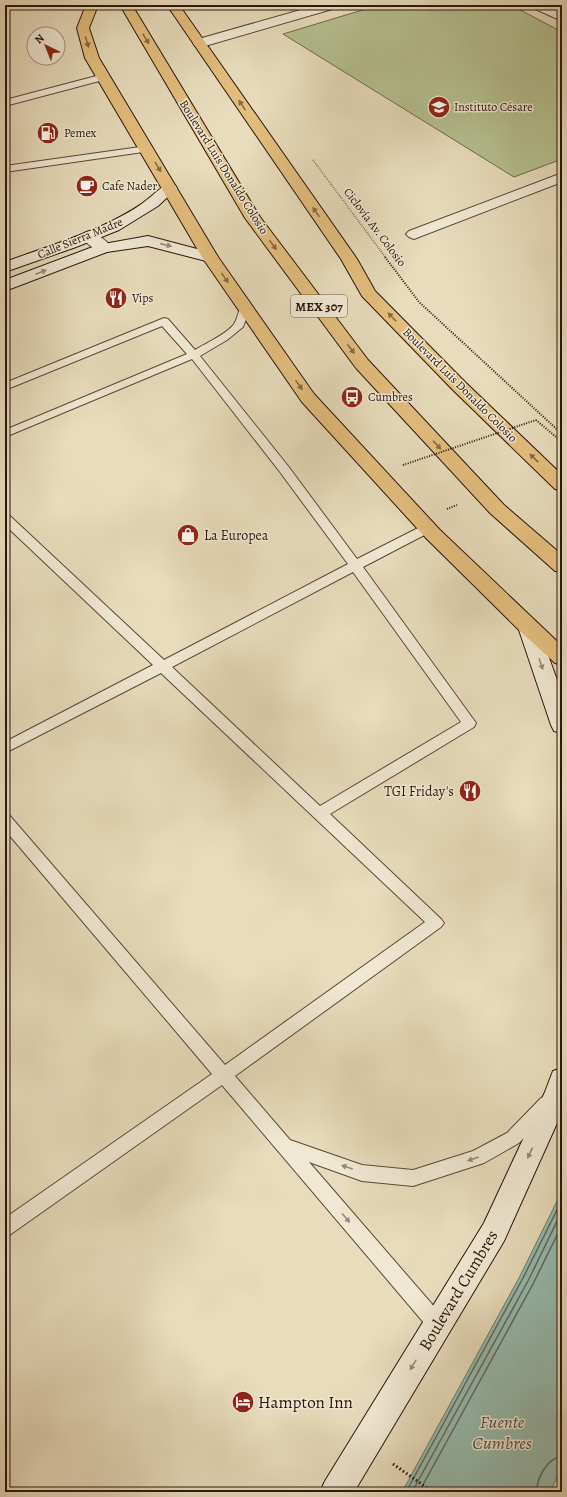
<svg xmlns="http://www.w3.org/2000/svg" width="567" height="1497" viewBox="0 0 567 1497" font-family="Alegreya,serif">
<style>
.green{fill:#b6c090;stroke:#706a4e}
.water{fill:#97bcaf;stroke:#6b796e}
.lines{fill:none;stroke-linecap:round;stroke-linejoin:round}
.shore{stroke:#60685e;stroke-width:1.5}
.lane-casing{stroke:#5a4739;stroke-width:2}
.street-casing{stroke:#5a4739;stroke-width:2}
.secondary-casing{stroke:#2a150d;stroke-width:2}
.primary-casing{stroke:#2a150d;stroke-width:2}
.path-far2{stroke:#2a150d;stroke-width:1.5;stroke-dasharray:0.5 1.5;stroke-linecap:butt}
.path-far1{stroke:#2a150d;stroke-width:2;stroke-dasharray:1 1.5;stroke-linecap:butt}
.path{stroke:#2a150d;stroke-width:3;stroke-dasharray:1.5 2.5;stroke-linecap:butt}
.lane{fill:#f0e8d3;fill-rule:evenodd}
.street{fill:#f0e8d3;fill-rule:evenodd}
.secondary{fill:#f0e8d3;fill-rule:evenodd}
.primary{fill:#e4be7e;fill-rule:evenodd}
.path-bridge{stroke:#2a150d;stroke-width:2;stroke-dasharray:1 1.5;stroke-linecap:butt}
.oneway{fill:#876a46}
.oneway2{fill:#97897a}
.labels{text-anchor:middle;stroke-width:3;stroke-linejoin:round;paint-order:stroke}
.far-poi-label{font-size:12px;fill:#2a150d;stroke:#f0e8d3;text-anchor:start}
.far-street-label{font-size:12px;fill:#2a150d;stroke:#f0e8d3}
.shield{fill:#f0e8d3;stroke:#655448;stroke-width:1}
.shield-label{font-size:13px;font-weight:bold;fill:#2a150d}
.poi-label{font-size:14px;fill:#2a150d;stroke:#f0e8d3;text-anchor:start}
.near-street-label{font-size:17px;fill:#2a150d;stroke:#f0e8d3}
.near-poi-label{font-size:17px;fill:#2a150d;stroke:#f0e8d3;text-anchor:start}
.near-water-label{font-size:18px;font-style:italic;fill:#504f46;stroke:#f0e8d3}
</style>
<rect width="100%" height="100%" fill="#e8dcbc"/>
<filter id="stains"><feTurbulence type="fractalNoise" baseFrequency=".005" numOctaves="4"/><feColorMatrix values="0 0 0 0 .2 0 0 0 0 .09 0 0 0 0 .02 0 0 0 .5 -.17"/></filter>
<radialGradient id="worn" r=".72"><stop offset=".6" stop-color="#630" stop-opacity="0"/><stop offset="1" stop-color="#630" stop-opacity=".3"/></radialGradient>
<!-- green -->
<polygon class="green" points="379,5 511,5 562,32 562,159 514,177 283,34"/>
<!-- water -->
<polygon class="water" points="562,1191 562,1467 550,1492 402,1492 520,1276"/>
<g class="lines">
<!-- shore -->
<g class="shore">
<polyline points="406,1492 523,1278 562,1200"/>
<polyline points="412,1492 528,1281 562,1211"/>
<polyline points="419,1492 533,1284 562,1225"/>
<path d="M 536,1492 C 538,1477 546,1459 562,1456"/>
</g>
<!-- lane casing -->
<g class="lane-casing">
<g id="lane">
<polygon points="104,74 108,77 107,79 5,106 5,100"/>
<polygon points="147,146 150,147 152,149 150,151 5,172 5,166"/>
<path d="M 245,306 L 250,309 L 243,327 L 227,340 L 200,356 L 288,466 L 357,559 L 424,525 L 432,525 L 434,528 L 432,531 L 363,567 L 476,723 L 474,727 L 330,814 L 441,919 L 444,923 L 441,927 L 235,1076 L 290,1140 L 362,1165 L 413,1170 L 473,1151 L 507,1133 L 541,1098 L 547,1096 L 553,1098 L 555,1103 L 553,1108 L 519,1143 L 484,1163 L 413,1186 L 362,1181 L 309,1162 L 444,1318 L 446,1324 L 444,1330 L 437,1333 L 430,1330 L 222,1085 L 11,1234 L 5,1236 L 5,1218 L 212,1074 L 5,830 L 5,814 L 10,816 L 225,1065 L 425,922 L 161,673 L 5,753 L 5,742 L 153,665 L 5,525 L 5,514 L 9,515 L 164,660 L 348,564 L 280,472 L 192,359 L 5,437 L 5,430 L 187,354 L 162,326 L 5,390 L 5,383 L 164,318 L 168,319 L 195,350 C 206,343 227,334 234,324 C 239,317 237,308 245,306 ZM 353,572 L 461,722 L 320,806 L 172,667 Z"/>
</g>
</g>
<!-- street casing -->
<g class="street-casing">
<g id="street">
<polygon points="318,5 338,5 336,8 205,46 195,46 193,43 195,40"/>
<polygon points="531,5 547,5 562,12 562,21 533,8"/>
<polygon points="562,173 562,182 419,237 414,239 409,237 406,234 409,231"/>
<path d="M 89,231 C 97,233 107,241 112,248 L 110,251 C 99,254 87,245 81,236 L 84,233 Z"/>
</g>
</g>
<!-- secondary casing -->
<g class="secondary-casing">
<g id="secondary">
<path d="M 170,184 L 175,185 L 177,188 L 158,206 L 119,230 L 76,247 L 5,272 L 5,262 C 40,249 75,239 108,223 C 122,216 136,209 148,199 C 155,194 161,186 170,184 Z"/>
<polygon points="148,236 216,254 218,257 216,260 210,262 148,246 107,252 5,291 5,280 98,245"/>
<polygon points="528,620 535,622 538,627 562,694 562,733 554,731 551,725 518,627 521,622"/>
<polygon points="562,1068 562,1112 504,1241 354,1492 320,1492 325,1481 484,1223 545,1092 553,1071"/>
</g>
</g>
<!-- primary casing -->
<g class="primary-casing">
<g id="primary">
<polygon points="86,5 98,5 89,28 99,58 218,257 314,394 440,530 562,646 562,665 555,663 521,632 426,538 302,402 202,257 85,58 77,28"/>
<polygon points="120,5 132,5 260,217 368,360 504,505 562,555 562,572 555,571 490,513 356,368 245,218"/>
<polygon points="167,5 179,5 357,259 375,291 465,382 562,475 562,491 555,489 453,390 362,296 341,259"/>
</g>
</g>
<!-- path-far2 -->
<polyline class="path-far2" points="313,160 386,258"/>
<!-- path-far1 -->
<g class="path-far1">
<polyline points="385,257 419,302 562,434"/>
<polyline points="536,420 562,442"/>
<polyline points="447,509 457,505"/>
</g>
<!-- path -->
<polyline class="path" points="393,1464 433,1492"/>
<!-- lane -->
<use href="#lane" class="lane"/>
<!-- street -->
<use href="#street" class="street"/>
<!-- secondary -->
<use href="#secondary" class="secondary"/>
<!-- primary -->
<use href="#primary" class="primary"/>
<!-- path-bridge -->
<polyline class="path-bridge" points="403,465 536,420"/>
</g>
<!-- one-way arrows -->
<defs><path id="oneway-solid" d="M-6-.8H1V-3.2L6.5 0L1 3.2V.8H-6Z"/></defs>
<g class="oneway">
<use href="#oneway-solid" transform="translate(146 39) rotate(59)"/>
<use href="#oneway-solid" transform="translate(87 42) rotate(73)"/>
<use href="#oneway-solid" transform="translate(242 105) rotate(-124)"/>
<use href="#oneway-solid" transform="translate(158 167) rotate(59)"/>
<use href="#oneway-solid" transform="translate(316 212) rotate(-125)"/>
<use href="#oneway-solid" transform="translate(273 245) rotate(53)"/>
<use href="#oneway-solid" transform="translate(225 278) rotate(56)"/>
<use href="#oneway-solid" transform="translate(392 317) rotate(-134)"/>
<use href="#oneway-solid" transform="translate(351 349) rotate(53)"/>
<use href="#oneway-solid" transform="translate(299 385) rotate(55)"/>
<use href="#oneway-solid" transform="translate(437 445) rotate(47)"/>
<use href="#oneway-solid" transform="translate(534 458) rotate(-136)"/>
</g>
<g class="oneway2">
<use href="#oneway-solid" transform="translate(166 245) rotate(13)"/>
<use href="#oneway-solid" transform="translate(41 272) rotate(-21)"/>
<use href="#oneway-solid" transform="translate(541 664) rotate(71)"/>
<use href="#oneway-solid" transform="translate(530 1153) rotate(115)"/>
<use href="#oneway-solid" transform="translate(473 1159) rotate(161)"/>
<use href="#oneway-solid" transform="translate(347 1167) rotate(-161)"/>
<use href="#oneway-solid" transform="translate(346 1218) rotate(49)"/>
<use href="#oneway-solid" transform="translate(413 1365) rotate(121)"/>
</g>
<!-- icons -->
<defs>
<g id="school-disc" transform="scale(1.15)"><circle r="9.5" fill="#8f2418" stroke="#f0e8d3"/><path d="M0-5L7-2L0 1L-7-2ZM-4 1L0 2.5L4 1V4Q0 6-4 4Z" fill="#fff"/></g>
<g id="fuel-disc" transform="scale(1.15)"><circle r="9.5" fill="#8f2418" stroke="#f0e8d3"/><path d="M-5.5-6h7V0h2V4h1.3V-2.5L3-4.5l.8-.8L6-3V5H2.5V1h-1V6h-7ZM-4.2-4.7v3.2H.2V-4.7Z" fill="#fff"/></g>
<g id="cafe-disc" transform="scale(1.15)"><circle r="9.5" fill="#8f2418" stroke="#f0e8d3"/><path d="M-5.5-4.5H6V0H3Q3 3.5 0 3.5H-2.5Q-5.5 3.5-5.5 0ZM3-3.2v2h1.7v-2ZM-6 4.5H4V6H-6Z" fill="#fff"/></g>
<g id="restaurant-disc" transform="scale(1.15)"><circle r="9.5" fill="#8f2418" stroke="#f0e8d3"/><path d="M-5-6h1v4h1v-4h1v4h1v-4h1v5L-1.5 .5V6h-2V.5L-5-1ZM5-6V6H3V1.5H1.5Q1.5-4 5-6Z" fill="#fff"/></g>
<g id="bus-disc" transform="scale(1.15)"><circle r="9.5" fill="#8f2418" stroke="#f0e8d3"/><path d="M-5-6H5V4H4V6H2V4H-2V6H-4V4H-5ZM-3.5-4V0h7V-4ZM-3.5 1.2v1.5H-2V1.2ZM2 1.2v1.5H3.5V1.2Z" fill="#fff"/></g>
<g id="shop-disc" transform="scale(1.15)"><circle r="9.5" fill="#8f2418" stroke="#f0e8d3"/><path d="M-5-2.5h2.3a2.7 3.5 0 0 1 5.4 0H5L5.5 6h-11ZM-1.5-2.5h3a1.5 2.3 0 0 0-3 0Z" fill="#fff"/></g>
<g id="hotel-disc" transform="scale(1.15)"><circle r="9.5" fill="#8f2418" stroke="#f0e8d3"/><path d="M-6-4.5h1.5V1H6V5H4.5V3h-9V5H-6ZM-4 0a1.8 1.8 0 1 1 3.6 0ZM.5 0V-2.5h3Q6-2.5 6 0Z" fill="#fff"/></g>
</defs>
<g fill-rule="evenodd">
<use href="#school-disc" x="439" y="107"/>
<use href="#fuel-disc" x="48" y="133"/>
<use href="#cafe-disc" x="87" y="186"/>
<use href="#restaurant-disc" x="116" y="298"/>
<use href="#bus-disc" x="352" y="397"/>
<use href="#shop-disc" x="188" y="535"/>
<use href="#restaurant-disc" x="470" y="791"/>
<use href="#hotel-disc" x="243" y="1402"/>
</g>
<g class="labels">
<!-- far-poi labels -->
<g class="far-poi-label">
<text x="454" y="111">Instituto Césare</text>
<text x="64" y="137">Pemex</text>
<text x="102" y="190">Cafe Nader</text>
<text x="132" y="302">Vips</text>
<text x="368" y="401">Cumbres</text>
</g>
<!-- far-street labels -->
<g class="far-street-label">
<text transform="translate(224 167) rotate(58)" y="4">Boulevard Luis Donaldo Colosio</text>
<text transform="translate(375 227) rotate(53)" y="4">Ciclovía Av. Colosio</text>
<text transform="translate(80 238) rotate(-22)" y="4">Calle Sierra Madre</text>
<text transform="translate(460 385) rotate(45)" y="4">Boulevard Luis Donaldo Colosio</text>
</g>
<!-- shield labels -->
<rect class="shield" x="291" y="295" width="56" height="22" rx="3"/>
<g class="shield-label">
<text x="319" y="311">MEX 307</text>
</g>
<!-- poi labels -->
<g class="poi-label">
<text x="204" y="540">La Europea</text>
<text x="454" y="796" text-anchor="end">TGI Friday's</text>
</g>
<!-- near-street labels -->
<g class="near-street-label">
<text transform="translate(458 1290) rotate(-59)" y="6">Boulevard Cumbres</text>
</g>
<!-- near-poi labels -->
<g class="near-poi-label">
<text x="258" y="1408">Hampton Inn</text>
</g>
<!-- near-water labels -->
<g class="near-water-label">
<text x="502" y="1428">Fuente<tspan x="502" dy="21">Cumbres</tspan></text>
</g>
</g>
<!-- margin -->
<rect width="567" height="1497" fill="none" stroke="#e8dcbc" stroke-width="20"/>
<rect x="6" y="6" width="555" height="1485" fill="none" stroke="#2a150d" stroke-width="2"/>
<rect x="10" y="10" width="547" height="1477" fill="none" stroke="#2a150d"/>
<!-- north arrow -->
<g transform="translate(46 46) rotate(317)"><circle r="19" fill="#f0e8d3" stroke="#a19484"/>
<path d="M0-3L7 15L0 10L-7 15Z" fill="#8f2418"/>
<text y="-6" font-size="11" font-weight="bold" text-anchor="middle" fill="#2a150d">N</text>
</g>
<rect width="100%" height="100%" filter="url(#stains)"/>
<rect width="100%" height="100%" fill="url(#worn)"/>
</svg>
